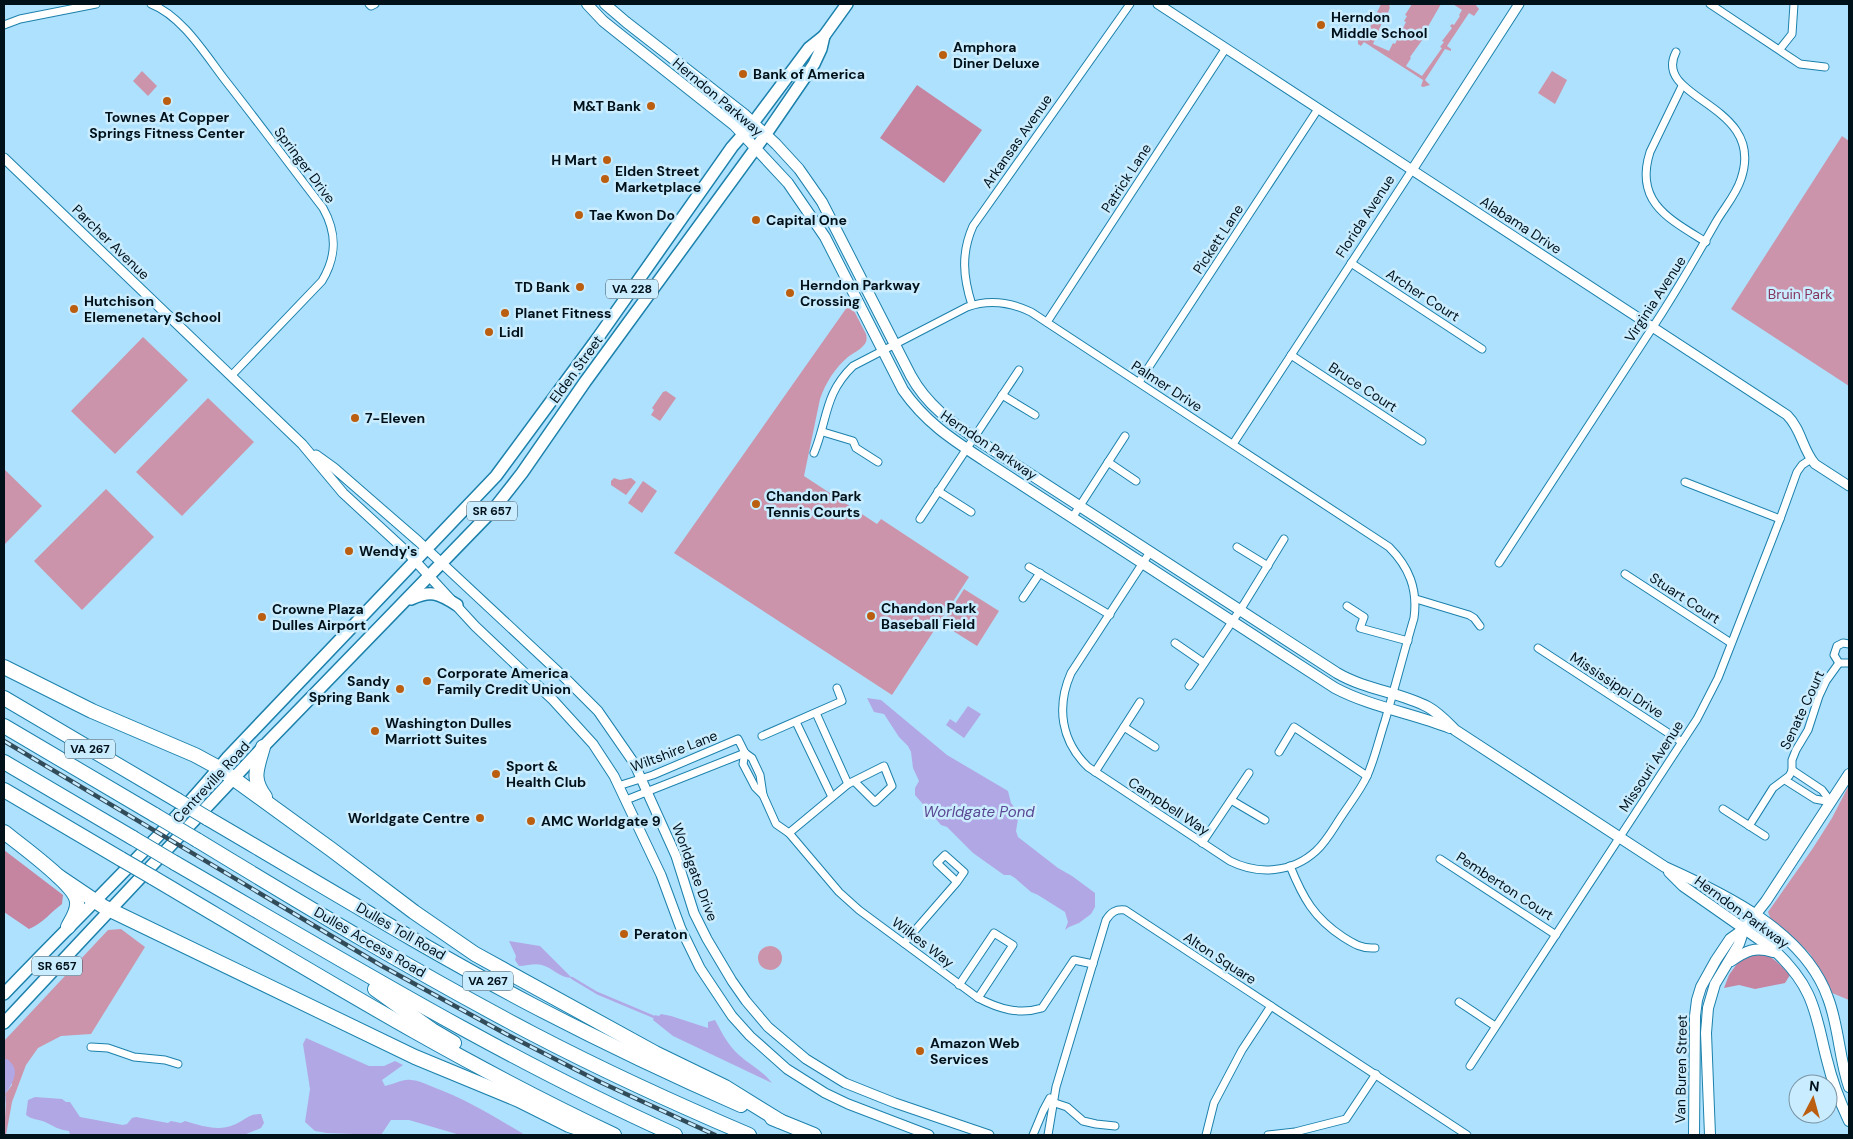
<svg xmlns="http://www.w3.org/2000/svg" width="1853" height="1139" viewBox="0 0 1853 1139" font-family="'DM Sans',sans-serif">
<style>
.green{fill:#cc94ab}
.forest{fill:#c584a0}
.water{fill:#b2a7e5}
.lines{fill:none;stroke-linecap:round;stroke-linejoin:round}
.stream{stroke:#b2a7e5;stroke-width:2.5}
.minor-casing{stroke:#1b81ac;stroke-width:9}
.tertiary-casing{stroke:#1b81ac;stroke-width:11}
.secondary-casing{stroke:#1b81ac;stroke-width:12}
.primary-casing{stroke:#1b81ac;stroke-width:14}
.motorway-casing{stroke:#1b81ac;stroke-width:16}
.minor{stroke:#fff;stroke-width:7}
.tertiary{stroke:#fff;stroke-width:9}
.secondary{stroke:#fff;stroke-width:10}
.primary{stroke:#fff;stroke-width:11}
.motorway{stroke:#fff;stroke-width:14}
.rail-casing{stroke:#314b59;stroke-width:4.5}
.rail{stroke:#caecff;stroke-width:2.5;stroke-dasharray:8;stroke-linecap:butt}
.motorway-bridge-casing{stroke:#1b81ac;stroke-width:16;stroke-linecap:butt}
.motorway-bridge{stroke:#fff;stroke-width:14}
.poi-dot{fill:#bb5e10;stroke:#caecff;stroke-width:2}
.labels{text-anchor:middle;stroke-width:5;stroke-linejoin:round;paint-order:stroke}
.shield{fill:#caecff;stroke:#3d535f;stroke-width:1}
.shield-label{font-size:12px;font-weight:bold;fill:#01111a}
.poi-label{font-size:14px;font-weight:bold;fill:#01111a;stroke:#caecff;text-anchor:start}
.street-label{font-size:14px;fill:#01111a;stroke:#caecff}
.park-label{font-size:14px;fill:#86365d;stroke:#caecff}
.water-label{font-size:15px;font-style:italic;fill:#594792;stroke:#caecff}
</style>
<rect width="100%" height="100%" fill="#aee1fd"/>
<!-- green -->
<g class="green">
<polygon points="1381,4 1390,4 1389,7 1390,7 1388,13 1386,13 1373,44 1389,51 1393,43 1395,44 1406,22 1404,21 1407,16 1405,15 1412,4 1443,4 1441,4 1426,30 1428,32 1410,57 1411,58 1406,66 1422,76 1442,48 1440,47 1444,42 1442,41 1452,28 1450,26 1452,24 1454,25 1460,16 1459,15 1462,10 1453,4 1475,4 1479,9 1474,16 1469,13 1447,46 1451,49 1451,51 1445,49 1425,80 1430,85 1423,87 1421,86 1423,80 1364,42 1361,46 1358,44 1358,38 1364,40"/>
<polygon points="142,71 157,86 148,96 133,81"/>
<polygon points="1552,71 1567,80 1555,104 1538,93"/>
<polygon points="1842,136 1849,141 1849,386 1731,309"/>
<path d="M 850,303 L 866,334 C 867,338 867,342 864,345 C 860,350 853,353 848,357 C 835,368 826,382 820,399 L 804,476 L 877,524 L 881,519 L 969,577 L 892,695 L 674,553 Z"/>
<polygon points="143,337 188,380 115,454 71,411"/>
<polygon points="666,391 676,398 660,421 651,415 654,410 652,408 663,392"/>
<polygon points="208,398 254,442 182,516 136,472"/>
<polygon points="4,469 42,506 4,545"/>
<polygon points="614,478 620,480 631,478 636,482 626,495 611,485 611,481"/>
<polygon points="643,481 657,491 642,513 628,503"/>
<polygon points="106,489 154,537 82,610 34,561"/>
<polygon points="964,589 999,611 977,646 942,624"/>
<polygon points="1849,785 1849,1000 1832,993 1810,954 1794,938 1771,920 1768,912 1813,848 1832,818"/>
<path d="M 121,929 L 145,947 L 91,1034 L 61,1036 L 38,1048 L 26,1065 L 12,1102 L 6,1135 L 4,1135 C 4,1126 7,1101 5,1094 L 12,1085 L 7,1059 L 4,1059 L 4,1041 L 108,930 Z"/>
<circle cx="770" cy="958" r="12"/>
</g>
<!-- forest -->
<g class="forest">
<polygon points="917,85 982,130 944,183 880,138"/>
<path d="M 4,850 L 63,895 L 62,904 C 51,912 42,924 29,929 L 4,912 Z"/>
<path d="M 1748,948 C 1771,955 1774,958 1790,975 L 1785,983 L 1755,989 L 1739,985 L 1724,988 L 1729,975 Z"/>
</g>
<!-- water -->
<g class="water">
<polygon points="867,698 881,700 947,755 1008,791 1011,803 1019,813 1016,831 1018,837 1058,868 1072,876 1095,893 1095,907 1091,914 1079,923 1069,927 1065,930 1068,922 1065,912 1038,895 1031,892 1015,878 1010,875 1004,875 973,853 947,827 941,825 915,795 915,788 919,781 913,768 911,752 908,746 899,737 884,714 874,712"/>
<polygon points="968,706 981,714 964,738 946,725 950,719 956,723"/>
<path d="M 509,941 L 540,946 L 572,978 C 560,978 553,968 542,965 C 534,963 527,966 519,966 L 515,960 L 516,956 Z"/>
<path d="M 661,1014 L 671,1016 L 708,1028 L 708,1022 L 715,1020 C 722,1033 728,1045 739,1055 C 750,1065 763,1071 772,1083 L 673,1036 L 653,1020 L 655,1015 L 659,1016 Z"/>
<path d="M 306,1038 L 369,1066 L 384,1066 L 395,1061 L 403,1065 L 382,1080 L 385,1086 C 395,1084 402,1079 411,1080 C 418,1080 426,1084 433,1087 C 466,1099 495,1117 525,1135 L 460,1135 L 409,1120 L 391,1120 L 381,1135 L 327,1133 L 315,1131 L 305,1122 L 310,1089 L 303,1044 Z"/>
<path d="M 4,1059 L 7,1059 C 21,1069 14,1082 5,1094 L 6,1098 L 4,1112 Z"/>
<path d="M 35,1097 L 62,1099 L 66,1102 L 70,1102 L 80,1117 L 123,1125 L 127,1124 L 132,1118 L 136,1117 L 168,1123 L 171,1121 L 181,1123 L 185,1121 C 202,1126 219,1132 236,1124 C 247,1119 248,1114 261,1114 L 264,1123 L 261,1128 L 244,1135 L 70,1135 L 69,1131 C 56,1129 56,1127 45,1122 C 38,1119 32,1120 26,1115 L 28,1100 Z"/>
</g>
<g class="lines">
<!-- stream -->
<polyline class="stream" points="572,978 597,993 654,1017"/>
<!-- minor casing -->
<g class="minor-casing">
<g id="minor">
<path d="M 151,4 C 182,16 205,54 225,80 C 258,122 290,165 323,208 C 337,233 337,256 322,281 L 231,376"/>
<polyline points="369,4 371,6 375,4"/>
<polyline points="1710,4 1800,64 1825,67"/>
<polyline points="4,25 20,19 96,4"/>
<polyline points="1780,49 1792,34 1794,4"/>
<path d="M 1682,86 L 1650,152 C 1634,202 1669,219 1706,242"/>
<polyline points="1351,263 1482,349"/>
<path d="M 972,305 C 963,277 961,253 973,226 L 1130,4"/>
<polyline points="1047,322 1226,48"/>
<polyline points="1291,355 1422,441"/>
<polyline points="1139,382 1318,109"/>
<polyline points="1002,395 1035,415"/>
<polyline points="823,432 853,441 856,448 878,462"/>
<polyline points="1233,444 1412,170"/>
<path d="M 814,453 C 828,419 824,394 853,366 L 967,307 C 989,299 1010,302 1031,312 L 1389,547 C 1409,567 1418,589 1414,618 C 1404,652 1395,687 1385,721 C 1379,739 1375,758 1367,776 C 1361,789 1351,802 1343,814 C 1334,827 1327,841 1316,851 C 1292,873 1258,875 1230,861 L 1088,767 C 1061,741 1056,707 1071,673 L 1150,552"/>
<polyline points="1108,462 1136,481"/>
<polyline points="1685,482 1780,519"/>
<polyline points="938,491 971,512"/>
<polyline points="1072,518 1125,436"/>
<polyline points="920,519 1019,370"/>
<polyline points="1237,547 1268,566"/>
<path d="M 1499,563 C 1553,479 1608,396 1662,313 C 1681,283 1699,252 1716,222 C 1724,208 1736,195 1741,179 C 1767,103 1651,100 1676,52"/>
<polyline points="1029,567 1110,615"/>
<polyline points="1625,574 1731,643"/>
<polyline points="1023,598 1040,573"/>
<polyline points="1416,599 1469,615 1474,618 1480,626"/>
<polyline points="1347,606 1364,617 1360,628 1408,641"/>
<polyline points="1175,643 1204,663"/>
<polyline points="1849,644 1843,643 1837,646 1834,655 1839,663 1849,663"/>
<polyline points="1538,648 1682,742"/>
<polyline points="1189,686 1244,604 1284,539"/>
<polyline points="816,713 848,784"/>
<polyline points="796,722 832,797"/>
<polyline points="1124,727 1155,747"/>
<polyline points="762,736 842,701 837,688"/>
<polyline points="1279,752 1294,727 1367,776"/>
<polyline points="745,753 743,764 755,787 763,795"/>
<polyline points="1792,770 1822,790 1831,802"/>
<polyline points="1095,772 1140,702"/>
<polyline points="1785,780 1815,799 1831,802"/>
<path d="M 618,786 L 653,775 L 738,739 L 745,753 L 752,758 L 760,775 L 763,795 L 776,824 L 789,833 L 839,892 L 859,910 L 978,998 C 999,1009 1019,1015 1042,1008 L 1074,960 L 1093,964"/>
<polyline points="626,800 745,753"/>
<polyline points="1231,800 1265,820"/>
<polyline points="1723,809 1765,836"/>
<polyline points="1749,826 1773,788 1789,776 1792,771 1792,760 1796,750 1808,730 1819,696 1826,681 1839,663"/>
<polyline points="789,833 848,784 884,766 892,786 875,802 854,781"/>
<polyline points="1202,843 1249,773"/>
<polyline points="1440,859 1556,935"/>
<path d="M 1290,866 C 1303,898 1314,918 1343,937 C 1354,944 1362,949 1375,948"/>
<polyline points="904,943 957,882 964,872 945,855 937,863 957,882"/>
<polyline points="959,985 994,933 1013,945 978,998"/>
<polyline points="1459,1002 1495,1026"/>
<polyline points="91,1047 108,1048 134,1057 165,1060 178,1064"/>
<polyline points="1470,1066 1697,719 1718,678 1780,519 1797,472 1802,465 1811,459"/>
<polyline points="1049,1101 1067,1107 1083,1121 1096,1124 1115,1126"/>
<polyline points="1033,1135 1043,1111 1050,1098"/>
<path d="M 1048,1135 L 1056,1087 L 1106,920 C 1111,912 1116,909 1125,910 L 1467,1135"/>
<polyline points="1206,1135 1214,1103 1242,1050 1271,1006"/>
<polyline points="1268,1135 1295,1132 1346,1119 1376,1074"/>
</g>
</g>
<!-- tertiary casing -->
<g class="tertiary-casing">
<g id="tertiary">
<path d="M 1158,4 L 1787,415 C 1802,430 1802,449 1815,464 L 1849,486"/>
<polyline points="4,158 302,444 343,493 407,552 475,626 553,700 593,744 614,776 632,814 661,875 681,929 700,968 732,1016 750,1036 787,1069 825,1093 848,1104 929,1135"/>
<polyline points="1412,170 1519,4"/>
<polyline points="316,455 334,468 418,541 567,680 598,711 634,763 676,856 694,913 707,939 732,981 746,1001 768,1027 806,1059 845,1083 895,1103 989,1135"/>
</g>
</g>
<!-- secondary casing -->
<g class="secondary-casing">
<g id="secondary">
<path d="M 587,4 L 603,21 L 618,33 L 734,125 L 788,183 L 825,237 L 903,390 C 926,423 953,440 985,461 L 1335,688 C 1371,707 1412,713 1450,728"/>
<path d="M 605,4 L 626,22 L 744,114 L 776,144 L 799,169 L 822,202 L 911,376 C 927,405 950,421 976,439 L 1337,673 C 1366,690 1400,692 1428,707 C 1439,713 1447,722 1455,730 L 1665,867 C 1725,894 1805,932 1828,998 C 1839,1027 1839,1058 1849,1087"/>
<path d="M 1669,872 L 1683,886 L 1773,949 C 1787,962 1800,977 1808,994 C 1818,1015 1821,1038 1827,1060 C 1832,1081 1840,1102 1849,1121"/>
<path d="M 1731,961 C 1746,951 1755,946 1773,952"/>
<polyline points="1694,1135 1695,1016 1697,1000 1701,987 1716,960 1730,939 1744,929 1766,901 1849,774"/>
<polyline points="1710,1135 1706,1033 1708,1008 1715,984 1739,944 1744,929"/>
</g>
</g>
<!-- primary casing -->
<g class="primary-casing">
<g id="primary">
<path d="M 411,599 C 431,590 438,593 457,605"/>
<path d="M 4,994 C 79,915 159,841 228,757 L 496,476 L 597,339 L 732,147 L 753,123 L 809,48 L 824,36 L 847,4"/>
<polyline points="4,1023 263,747 493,510 522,473 585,382 766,134 814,64 821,49 824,36"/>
</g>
</g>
<!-- motorway casing -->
<g class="motorway-casing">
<g id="motorway">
<polyline points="4,667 92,711 195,755 219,768 332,850 414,912 475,954 655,1053 725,1087 780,1121"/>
<polyline points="4,698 177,800"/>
<polyline points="4,726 155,815"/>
<path d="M 263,747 C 257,769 251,778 265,797"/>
<polyline points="4,762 133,838"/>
<polyline points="4,790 121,859"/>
<path d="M 207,818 C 315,881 422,947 532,1005 C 601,1041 670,1074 741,1105"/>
<path d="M 4,832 C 19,844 76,885 77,902 C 78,911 72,919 68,927"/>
<path d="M 197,840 C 307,907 419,974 533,1034 C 604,1071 676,1104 749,1135"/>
<path d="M 175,863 C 339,958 501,1057 675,1135"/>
<polyline points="58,876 104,907 415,1057 519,1100 569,1125 599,1135"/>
<path d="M 152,877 C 304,967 454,1060 614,1135"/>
<polyline points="375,989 432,1030 454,1043"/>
<polyline points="772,1118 814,1135"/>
</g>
</g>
<!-- minor -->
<use href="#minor" class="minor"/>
<!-- tertiary -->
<use href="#tertiary" class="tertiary"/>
<!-- secondary -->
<use href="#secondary" class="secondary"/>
<!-- primary -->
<use href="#primary" class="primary"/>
<!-- motorway -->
<use href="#motorway" class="motorway"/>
<!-- rail casing -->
<g class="rail-casing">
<polyline id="rail" points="4,741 382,966 506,1034 600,1082 715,1135"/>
</g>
<!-- rail -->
<use href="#rail" class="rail"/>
<!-- motorway-bridge casing -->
<g class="motorway-bridge-casing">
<g id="motorway-bridge">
<polyline points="177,800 207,818"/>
<polyline points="155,815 197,840"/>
<polyline points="133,838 175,863"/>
<polyline points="121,859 152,877"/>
</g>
</g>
<!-- motorway-bridge -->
<use href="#motorway-bridge" class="motorway-bridge"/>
</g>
<!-- markers -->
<g class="poi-dot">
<circle cx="1321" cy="25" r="5"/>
<circle cx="943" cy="55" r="5"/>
<circle cx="743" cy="74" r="5"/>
<circle cx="167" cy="101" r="5"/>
<circle cx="651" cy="106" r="5"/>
<circle cx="607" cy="160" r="5"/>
<circle cx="605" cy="179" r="5"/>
<circle cx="579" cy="215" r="5"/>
<circle cx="756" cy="220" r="5"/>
<circle cx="580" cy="287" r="5"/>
<circle cx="790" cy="293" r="5"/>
<circle cx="74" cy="309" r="5"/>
<circle cx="505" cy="313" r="5"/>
<circle cx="489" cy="332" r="5"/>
<circle cx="355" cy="418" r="5"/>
<circle cx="756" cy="504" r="5"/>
<circle cx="349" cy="551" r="5"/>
<circle cx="871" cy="616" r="5"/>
<circle cx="262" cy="617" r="5"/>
<circle cx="427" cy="681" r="5"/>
<circle cx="400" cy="689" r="5"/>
<circle cx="375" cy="731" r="5"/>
<circle cx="496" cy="774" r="5"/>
<circle cx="480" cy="818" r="5"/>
<circle cx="531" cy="821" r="5"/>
<circle cx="624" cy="934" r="5"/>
<circle cx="920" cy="1051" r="5"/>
</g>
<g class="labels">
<!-- shield labels -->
<g class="shield">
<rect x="606" y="279.5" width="52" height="19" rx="4"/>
<rect x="467" y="501.5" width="50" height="19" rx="4"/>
<rect x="65" y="739.5" width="50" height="19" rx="4"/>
<rect x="32" y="956.5" width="50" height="19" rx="4"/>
<rect x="463" y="971.5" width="50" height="19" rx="4"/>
</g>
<g class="shield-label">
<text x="632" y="293">VA 228</text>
<text x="492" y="515">SR 657</text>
<text x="90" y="753">VA 267</text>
<text x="57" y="970">SR 657</text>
<text x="488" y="985">VA 267</text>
</g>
<!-- poi labels -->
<g class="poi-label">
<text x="1331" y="22">Herndon<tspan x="1331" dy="16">Middle School</tspan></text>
<text x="953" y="52">Amphora<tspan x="953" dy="16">Diner Deluxe</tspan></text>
<text x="753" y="79">Bank of America</text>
<text x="641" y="111" text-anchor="end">M&amp;T Bank</text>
<text x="167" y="122" text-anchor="middle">Townes At Copper<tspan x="167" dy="16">Springs Fitness Center</tspan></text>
<text x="597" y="165" text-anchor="end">H Mart</text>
<text x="615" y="176">Elden Street<tspan x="615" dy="16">Marketplace</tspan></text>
<text x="589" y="220">Tae Kwon Do</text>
<text x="766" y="225">Capital One</text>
<text x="800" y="290">Herndon Parkway<tspan x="800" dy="16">Crossing</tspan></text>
<text x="570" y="292" text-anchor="end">TD Bank</text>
<text x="84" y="306">Hutchison<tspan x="84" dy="16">Elemenetary School</tspan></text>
<text x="515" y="318">Planet Fitness</text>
<text x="499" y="337">Lidl</text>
<text x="365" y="423">7-Eleven</text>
<text x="766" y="501">Chandon Park<tspan x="766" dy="16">Tennis Courts</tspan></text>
<text x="359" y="556">Wendy's</text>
<text x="881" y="613">Chandon Park<tspan x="881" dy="16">Baseball Field</tspan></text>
<text x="272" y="614">Crowne Plaza<tspan x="272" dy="16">Dulles Airport</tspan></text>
<text x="437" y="678">Corporate America<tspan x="437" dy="16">Family Credit Union</tspan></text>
<text x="390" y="686" text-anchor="end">Sandy<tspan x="390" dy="16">Spring Bank</tspan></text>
<text x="385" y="728">Washington Dulles<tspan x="385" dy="16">Marriott Suites</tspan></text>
<text x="506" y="771">Sport &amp;<tspan x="506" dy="16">Health Club</tspan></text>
<text x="470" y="823" text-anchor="end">Worldgate Centre</text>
<text x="541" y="826">AMC Worldgate 9</text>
<text x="634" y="939">Peraton</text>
<text x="930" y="1048">Amazon Web<tspan x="930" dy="16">Services</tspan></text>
</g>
<!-- street labels -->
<g class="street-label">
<text transform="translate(718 97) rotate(40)" y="5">Herndon Parkway</text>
<text transform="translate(1017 141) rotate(-55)" y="5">Arkansas Avenue</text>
<text transform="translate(305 165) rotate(53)" y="5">Springer Drive</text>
<text transform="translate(1126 178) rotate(-57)" y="5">Patrick Lane</text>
<text transform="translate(1365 216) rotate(-57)" y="5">Florida Avenue</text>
<text transform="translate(1521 225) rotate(33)" y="5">Alabama Drive</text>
<text transform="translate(1218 239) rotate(-57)" y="5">Pickett Lane</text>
<text transform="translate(111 242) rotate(44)" y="5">Parcher Avenue</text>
<text transform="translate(1423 295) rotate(33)" y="5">Archer Court</text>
<text transform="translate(1655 299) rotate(-57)" y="5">Virginia Avenue</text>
<text transform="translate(576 369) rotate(-54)" y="5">Elden Street</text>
<text transform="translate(1167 386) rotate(33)" y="5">Palmer Drive</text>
<text transform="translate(1363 387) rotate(33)" y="5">Bruce Court</text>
<text transform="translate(989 445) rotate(34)" y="5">Herndon Parkway</text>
<text transform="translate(1685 598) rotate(33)" y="5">Stuart Court</text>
<text transform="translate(1617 685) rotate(33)" y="5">Mississippi Drive</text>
<text transform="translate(1802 710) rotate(-65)" y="5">Senate Court</text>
<text transform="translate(674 751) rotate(-21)" y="5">Wiltshire Lane</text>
<text transform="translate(1651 766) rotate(-57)" y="5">Missouri Avenue</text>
<text transform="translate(211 782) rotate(-47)" y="5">Centreville Road</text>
<text transform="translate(1169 806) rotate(33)" y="5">Campbell Way</text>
<text transform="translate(695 872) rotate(69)" y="5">Worldgate Drive</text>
<text transform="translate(1505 886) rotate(33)" y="5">Pemberton Court</text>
<text transform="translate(1742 912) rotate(36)" y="5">Herndon Parkway</text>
<text transform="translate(401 931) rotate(30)" y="5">Dulles Toll Road</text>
<text transform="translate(370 942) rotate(30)" y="5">Dulles Access Road</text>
<text transform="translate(923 942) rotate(37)" y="5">Wilkes Way</text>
<text transform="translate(1220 958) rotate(33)" y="5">Alton Square</text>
<text transform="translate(1681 1069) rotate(-89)" y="5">Van Buren Street</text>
</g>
<!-- park labels -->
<g class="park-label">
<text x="1800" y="299">Bruin Park</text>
</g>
<!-- water labels -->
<g class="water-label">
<text x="979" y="817">Worldgate Pond</text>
</g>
</g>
<!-- border -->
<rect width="1853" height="1139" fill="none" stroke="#01111a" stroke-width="10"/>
<!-- north arrow -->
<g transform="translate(1813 1099) rotate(6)"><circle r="24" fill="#caecff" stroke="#7a94a3"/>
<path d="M0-4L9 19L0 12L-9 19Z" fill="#bb5e10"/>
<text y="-8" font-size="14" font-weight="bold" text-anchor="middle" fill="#01111a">N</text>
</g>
</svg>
